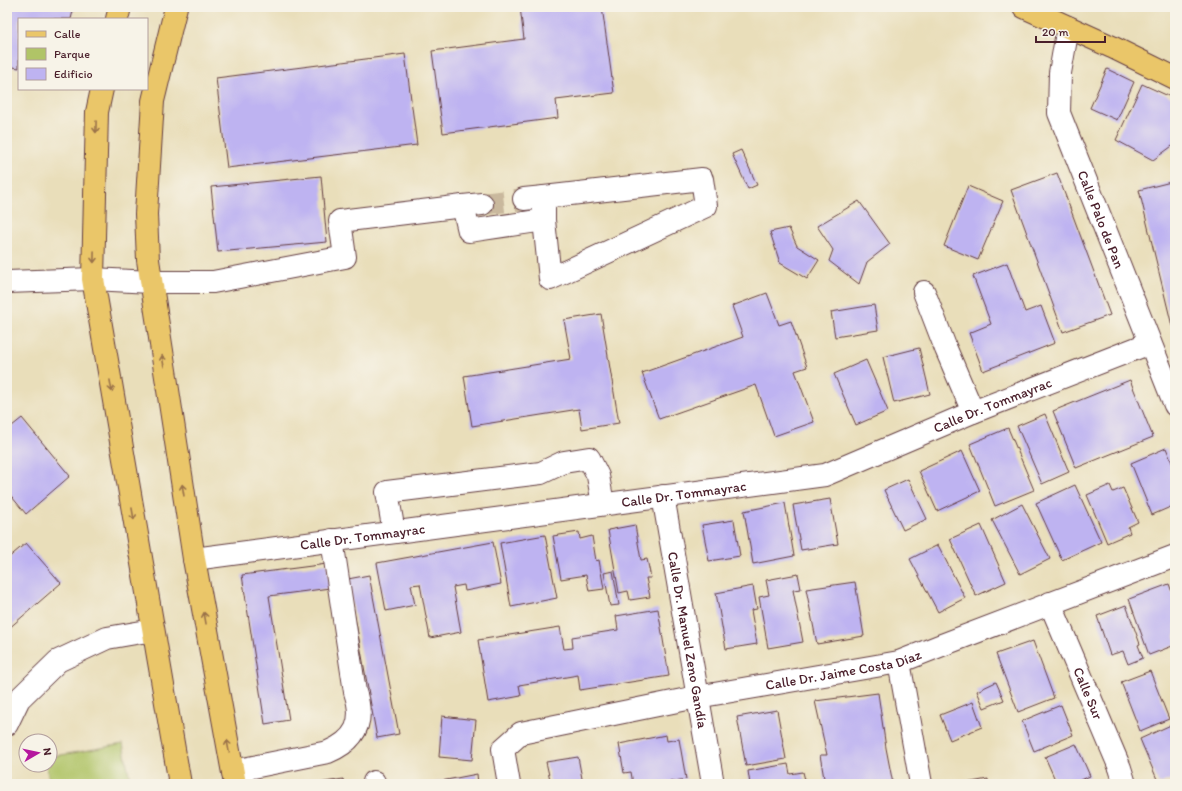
<svg xmlns="http://www.w3.org/2000/svg" width="1182" height="791" viewBox="0 0 1182 791" font-family="Itim,sans-serif">
<style>
.green{fill:#b0c467;stroke:#7d7249}
.building{fill:#beb3f1}
.lines{fill:none;stroke-linecap:round;stroke-linejoin:round}
.minor-tunnel{stroke:#c9b89d;stroke-width:22;stroke-dasharray:22 11;stroke-linecap:butt}
.minor-casing{stroke:#623c40;stroke-width:24}
.major-casing{stroke:#623c40;stroke-width:24}
.minor{stroke:#fff;stroke-width:22}
.major{stroke:#eac669;stroke-width:22}
.oneway{stroke:#9a724a}
.labels{text-anchor:middle;stroke-width:4;stroke-linejoin:round;paint-order:stroke}
.street-label{font-size:14px;fill:#4a1f2b;stroke:#f7f3e8}
</style>
<rect width="100%" height="100%" fill="#f7f3e8"/>
<filter id="ink" filterUnits="userSpaceOnUse"><feTurbulence type="fractalNoise" baseFrequency=".025" numOctaves="2"/><feDisplacementMap in="SourceGraphic" scale="8" xChannelSelector="R" yChannelSelector="G"/><feConvolveMatrix kernelMatrix="1 2 1 2 8 2 1 2 1" color-interpolation-filters="sRGB"/></filter>
<filter id="wash" filterUnits="userSpaceOnUse"><feTurbulence type="fractalNoise" baseFrequency=".012" numOctaves="4" result="noise"/><feDisplacementMap in="SourceGraphic" scale="16" xChannelSelector="R" yChannelSelector="G"/><feGaussianBlur stdDeviation="0.9" result="paint"/><feColorMatrix in="noise" values="0 0 0 0 0 0 0 0 0 0 0 0 0 0 0 0 0 1.4 0 .05"/><feComposite in="paint" operator="in"/></filter>
<g filter="url(#wash)">
<rect width="100%" height="100%" fill="#e9deba"/>
<!-- green -->
<polygon class="green" points="123,744 131,784 50,784 46,765 50,765 50,757"/>
<g id="blocks">
<!-- building -->
<g class="building">
<polygon points="7,7 74,7 71,19 19,19 19,68 7,66"/>
<polygon points="520,7 602,7 614,93 556,100 558,118 443,133 432,51 524,39"/>
<polygon points="405,54 417,145 227,168 216,78"/>
<polygon points="1107,69 1134,82 1117,120 1090,108"/>
<polygon points="1142,84 1175,99 1175,144 1153,160 1116,140"/>
<polygon points="741,150 757,185 748,189 732,154"/>
<polygon points="1057,173 1110,315 1063,332 1011,190"/>
<polygon points="321,176 327,242 218,252 211,187"/>
<polygon points="1175,181 1175,325 1172,326 1139,190"/>
<polygon points="968,186 1003,201 978,260 944,246"/>
<polygon points="859,201 890,244 867,262 859,284 829,261 833,250 817,226"/>
<polygon points="789,228 797,246 819,260 807,279 780,263 770,232"/>
<polygon points="1007,263 1025,312 1041,306 1055,343 983,371 969,333 991,324 973,276"/>
<polygon points="767,293 779,325 791,321 807,367 795,371 814,422 774,436 756,385 659,419 642,373 743,337 732,306"/>
<polygon points="874,305 878,330 835,337 831,312"/>
<polygon points="601,314 619,423 582,429 579,409 472,426 464,376 571,359 564,320"/>
<polygon points="919,348 930,394 894,403 883,357"/>
<polygon points="866,360 888,411 856,425 834,374"/>
<polygon points="1130,380 1153,437 1076,468 1053,411"/>
<polygon points="1045,414 1069,472 1042,484 1017,426"/>
<polygon points="22,418 70,476 26,514 7,491 7,430"/>
<polygon points="1008,428 1034,490 995,506 970,444"/>
<polygon points="1166,448 1175,470 1175,505 1152,515 1131,463"/>
<polygon points="962,451 980,491 937,511 919,471"/>
<polygon points="908,479 927,519 903,530 884,490"/>
<polygon points="1075,485 1101,542 1062,560 1036,503"/>
<polygon points="1110,485 1113,492 1123,488 1138,522 1128,527 1130,533 1107,543 1087,495"/>
<polygon points="830,499 838,544 801,550 793,505"/>
<polygon points="785,503 794,556 753,564 744,511"/>
<polygon points="1022,504 1050,559 1020,574 992,520"/>
<polygon points="734,520 740,556 709,561 702,525"/>
<polygon points="635,525 641,560 647,559 651,578 646,578 650,597 630,600 628,591 619,593 608,530"/>
<polygon points="981,525 1006,582 976,596 950,539"/>
<polygon points="579,532 580,539 592,536 596,561 599,560 604,589 589,591 586,575 561,579 553,536"/>
<polygon points="545,535 557,598 511,607 500,543"/>
<polygon points="493,542 501,584 465,591 464,585 453,587 461,632 430,638 420,584 411,585 415,605 386,611 377,563"/>
<polygon points="26,543 61,583 7,630 7,559"/>
<polygon points="938,545 965,598 938,612 910,559"/>
<polygon points="327,564 330,588 269,596 289,720 265,724 242,575"/>
<polygon points="613,571 619,605 610,606 604,573"/>
<polygon points="798,574 801,589 793,590 803,642 768,648 759,597 769,595 766,580"/>
<polygon points="369,575 399,734 377,738 348,579"/>
<polygon points="855,582 864,636 817,644 806,589"/>
<polygon points="1169,584 1175,600 1175,645 1149,655 1129,599"/>
<polygon points="753,586 757,609 751,610 757,644 726,649 716,593"/>
<polygon points="1126,605 1140,644 1138,645 1143,658 1128,664 1123,651 1110,655 1097,616"/>
<polygon points="658,609 669,676 580,690 578,675 519,685 521,696 488,702 478,640 560,627 564,649 573,648 572,637 618,630 616,616"/>
<polygon points="1033,641 1054,698 1018,712 996,654"/>
<polygon points="1150,671 1169,719 1140,731 1121,682"/>
<polygon points="996,682 1004,700 984,708 977,691"/>
<polygon points="878,693 886,748 893,784 825,784 820,755 827,755 815,701"/>
<polygon points="973,702 982,727 950,740 940,715"/>
<polygon points="1061,705 1073,735 1034,751 1022,721"/>
<polygon points="777,710 786,759 746,766 737,717"/>
<polygon points="442,716 476,720 472,760 439,757"/>
<polygon points="1173,724 1175,728 1175,777 1159,784 1140,739"/>
<polygon points="666,735 667,741 679,739 686,779 655,784 633,784 631,772 624,773 619,744"/>
<polygon points="1076,744 1090,776 1072,784 1057,784 1045,757"/>
<polygon points="578,757 583,784 551,784 546,762"/>
<polygon points="788,764 790,774 803,772 806,784 750,784 748,771"/>
<polygon points="477,774 478,784 436,784 436,782"/>
<polygon points="343,779 344,784 319,784 319,783"/>
<polygon points="988,779 988,784 966,784 966,783"/>
</g>
</g>
</g>
<g filter="url(#ink)">
<use href="#blocks" fill-opacity="0" stroke="#623c40" stroke-width="1"/>
<g class="lines">
<!-- minor-tunnel -->
<polyline class="minor-tunnel" points="482,204 524,199"/>
<!-- minor casing -->
<g class="minor-casing">
<g id="minor">
<path id="s1" d="M 1068,27 L 1060,73 L 1059,113 L 1175,405"/>
<polyline points="524,199 544,197"/>
<polyline points="463,206 482,204"/>
<polyline points="7,282 93,279 151,282 213,282 345,257 340,221 463,206 469,231 544,220 544,197 702,179 706,206 550,279 544,220"/>
<polyline points="924,292 946,349 973,412"/>
<path id="s2" d="M 663,496 L 713,784"/>
<polyline points="394,532 387,492 541,473 564,462 589,458 598,476 603,504"/>
<path id="s3" d="M 194,559 L 825,475 L 973,412 L 1150,343"/>
<path id="s4" d="M 1050,603 L 1120,768 L 1125,784"/>
<polyline points="899,662 921,784"/>
<polyline points="7,724 19,699 58,661 107,638 153,630"/>
<path d="M 233,771 L 328,752 C 356,740 365,722 355,692 L 332,540"/>
<polyline points="374,782 375,784"/>
<path id="s5" d="M 509,784 L 503,749 L 521,733 L 697,697 L 899,662 L 942,645 L 1175,556"/>
</g>
</g>
<!-- major casing -->
<g class="major-casing">
<g id="major">
<polyline points="176,7 153,101 146,214 148,260 194,559 235,784"/>
<polyline points="1024,7 1112,47 1175,78"/>
<polyline points="117,19 120,7"/>
<polyline points="102,89 97,112 93,279 180,784"/>
</g>
</g>
<!-- minor -->
<use href="#minor" class="minor"/>
<!-- major -->
<use href="#major" class="major"/>
</g>
<!-- one-way arrows -->
<defs><path id="oneway-shaft" d="M-6 0H5M1.5-3L5.5 0L1.5 3" fill="none" stroke-width="1.6" stroke-linecap="round" stroke-linejoin="round"/></defs>
<g class="oneway">
<use href="#oneway-shaft" transform="translate(96 127) rotate(91)"/>
<use href="#oneway-shaft" transform="translate(94 257) rotate(91)"/>
<use href="#oneway-shaft" transform="translate(163 361) rotate(-99)"/>
<use href="#oneway-shaft" transform="translate(111 386) rotate(80)"/>
<use href="#oneway-shaft" transform="translate(183 490) rotate(-99)"/>
<use href="#oneway-shaft" transform="translate(133 514) rotate(80)"/>
<use href="#oneway-shaft" transform="translate(205 618) rotate(-100)"/>
<use href="#oneway-shaft" transform="translate(228 746) rotate(-100)"/>
</g>
</g>
<g class="labels">
<!-- street labels -->
<g class="street-label">
<text dy="5" stroke="none"><textPath href="#s1" startOffset="201">Calle Palo de Pan</textPath></text>
<text dy="5" stroke="none"><textPath href="#s3" startOffset="818">Calle Dr. Tommayrac</textPath></text>
<text dy="5" stroke="none"><textPath href="#s3" startOffset="494">Calle Dr. Tommayrac</textPath></text>
<text dy="5" stroke="none"><textPath href="#s3" startOffset="170">Calle Dr. Tommayrac</textPath></text>
<text dy="5" stroke="none"><textPath href="#s2" startOffset="146">Calle Dr. Manuel Zeno Gandía</textPath></text>
<text dy="5" stroke="none"><textPath href="#s5" startOffset="388">Calle Dr. Jaime Costa Díaz</textPath></text>
<text dy="5" stroke="none"><textPath href="#s4" startOffset="98">Calle Sur</textPath></text>
</g>
</g>
<!-- margin -->
<rect width="1182" height="791" fill="none" stroke="#f7f3e8" stroke-width="24"/>
<!-- legend -->
<rect x="18" y="18" width="130" height="72" fill="#f7f3e8" stroke="#b29e9c"/>
<rect x="26" y="31" width="20" height="6" fill="#eac669" stroke="#b29e9c"/>
<text x="54" y="38" font-size="12" fill="#4a1f2b">Calle</text>
<rect x="26" y="48" width="20" height="12" fill="#b0c467" stroke="#b29e9c"/>
<text x="54" y="58" font-size="12" fill="#4a1f2b">Parque</text>
<rect x="26" y="68" width="20" height="12" fill="#beb3f1" stroke="#b29e9c"/>
<text x="54" y="78" font-size="12" fill="#4a1f2b">Edificio</text>
<!-- north arrow -->
<g transform="translate(38 753) rotate(81)"><circle r="19" fill="#f7f3e8" stroke="#b29e9c"/>
<path d="M0-3L7 15L0 10L-7 15Z" fill="#b5179e"/>
<text y="-6" font-size="11" font-weight="bold" text-anchor="middle" fill="#4a1f2b">N</text>
</g>
<!-- scale -->
<path d="M1036 36v6h69v-6" fill="none" stroke="#4a1f2b" stroke-width="2"/>
<text x="1042" y="36" font-size="12" fill="#4a1f2b" stroke="#f7f3e8" stroke-width="3" paint-order="stroke">20 m</text>
</svg>
